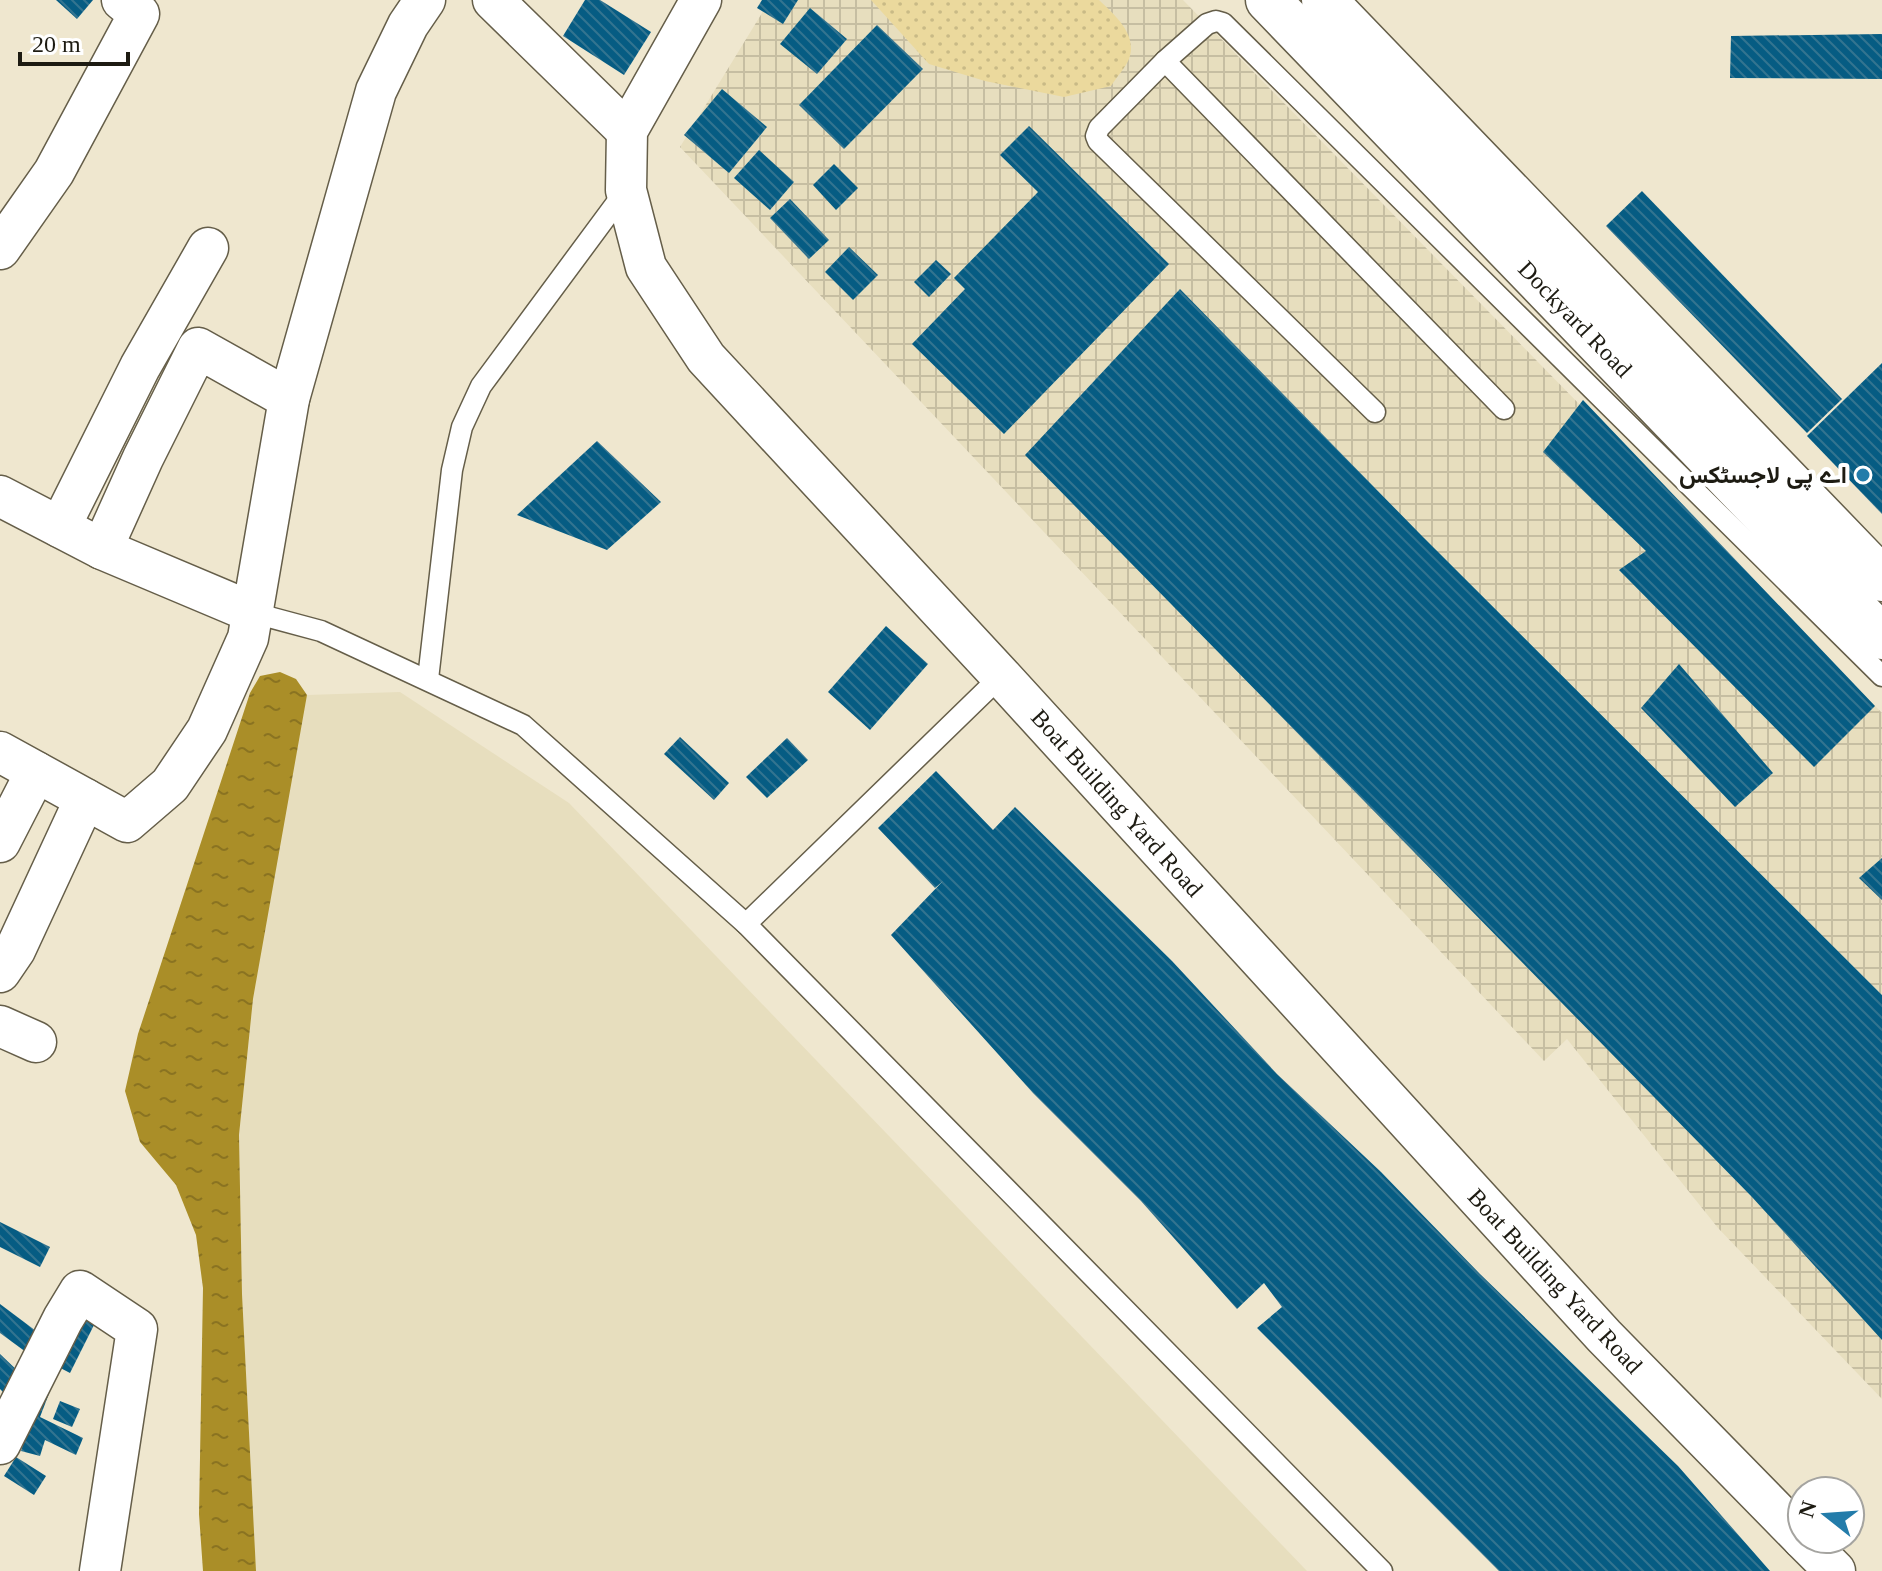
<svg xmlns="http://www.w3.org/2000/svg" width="1882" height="1571" viewBox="0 0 1882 1571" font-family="'Times New Roman',Vazirmatn,serif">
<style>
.built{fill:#e7debe}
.industrial{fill:url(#industrial-grid)}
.park{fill:url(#park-dots)}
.water{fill:url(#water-ripples)}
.building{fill:url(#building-back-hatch)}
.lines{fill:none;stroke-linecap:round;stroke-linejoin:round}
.lane-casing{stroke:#655e49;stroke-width:23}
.street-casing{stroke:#655e49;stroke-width:43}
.secondary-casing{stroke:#655e49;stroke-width:47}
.lane{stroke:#fff;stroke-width:20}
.street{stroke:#fff;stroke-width:40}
.secondary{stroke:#fff;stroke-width:44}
.poi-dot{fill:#237caa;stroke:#fff;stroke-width:3}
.labels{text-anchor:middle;stroke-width:8;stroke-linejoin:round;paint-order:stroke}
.street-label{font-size:24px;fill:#1d1b12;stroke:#fff}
.poi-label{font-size:24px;font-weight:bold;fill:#1d1b12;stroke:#fff;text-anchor:end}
</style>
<defs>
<pattern id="industrial-grid" width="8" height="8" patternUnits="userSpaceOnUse" patternTransform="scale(2)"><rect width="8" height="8" fill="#e7debe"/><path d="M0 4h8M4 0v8" fill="none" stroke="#c6bea2"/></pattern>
<pattern id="park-dots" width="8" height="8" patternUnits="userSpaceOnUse" patternTransform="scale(2)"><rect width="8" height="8" fill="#ebd99d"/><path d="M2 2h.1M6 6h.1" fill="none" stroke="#c9ba86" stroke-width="1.8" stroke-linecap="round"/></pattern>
<pattern id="water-ripples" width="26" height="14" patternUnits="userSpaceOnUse" patternTransform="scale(2)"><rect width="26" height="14" fill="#aa8e28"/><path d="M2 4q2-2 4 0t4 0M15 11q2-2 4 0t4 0" fill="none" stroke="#8a7321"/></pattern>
<pattern id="building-back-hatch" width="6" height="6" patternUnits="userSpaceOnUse" patternTransform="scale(2)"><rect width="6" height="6" fill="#065c83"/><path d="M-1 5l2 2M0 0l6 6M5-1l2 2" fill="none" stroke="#337490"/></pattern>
</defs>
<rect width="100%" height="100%" fill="#efe7cf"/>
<!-- built -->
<polygon class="built" points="400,692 569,803 1307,1571 256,1571 242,1294 239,1135 253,999 278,849 307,695"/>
<!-- industrial -->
<polygon class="industrial" points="770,0 1183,0 1882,713 1882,1399 1718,1228 1567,1039 1544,1061 680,147"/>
<!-- park -->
<path class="park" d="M 871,0 L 1099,0 C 1115,15 1138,35 1129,59 C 1125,68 1116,78 1111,86 L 1064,97 L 985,81 L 929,64 Z"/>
<!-- water -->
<polygon class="water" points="280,672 296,679 307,695 253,999 239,1135 242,1294 256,1571 203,1571 199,1514 203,1288 196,1235 176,1185 140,1142 125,1091 138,1034 250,693 260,676"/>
<!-- building -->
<g class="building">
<polygon points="56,0 93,0 77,19"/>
<polygon points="585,0 600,0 651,32 624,75 563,36"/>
<polygon points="762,0 798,0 783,24 757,8"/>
<polygon points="810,8 847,39 817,74 780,44"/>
<polygon points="877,25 923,69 844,149 799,105"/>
<polygon points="1882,34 1882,79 1730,78 1731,36"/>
<polygon points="722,89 767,127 729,173 684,135"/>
<polygon points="1029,126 1169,264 1004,434 912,344 965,289 954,278 1038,192 1000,155"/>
<polygon points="759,150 794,182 770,210 734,178"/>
<polygon points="834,164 858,188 836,210 813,185"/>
<polygon points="1642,191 1842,399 1807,433 1606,226"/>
<polygon points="790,199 829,240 809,259 770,218"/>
<polygon points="849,247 878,275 853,300 825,272"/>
<polygon points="936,260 951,274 929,297 914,282"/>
<polygon points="1180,289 1423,537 1882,995 1882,1340 1752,1197 1025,455"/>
<polygon points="1882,363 1882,514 1807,436"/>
<polygon points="1583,400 1875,706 1814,767 1619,570 1646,551 1543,452"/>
<polygon points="597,441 661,502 607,550 517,515"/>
<polygon points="886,626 928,664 870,730 828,692"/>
<polygon points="1679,664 1773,773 1735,807 1641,708"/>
<polygon points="680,737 729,783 714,800 664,754"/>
<polygon points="787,738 808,760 767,798 746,777"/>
<polygon points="936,771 993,830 1015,807 1172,961 1277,1074 1381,1172 1480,1274 1678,1466 1770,1571 1499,1571 1257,1328 1282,1307 1264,1283 1237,1309 1141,1201 1033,1093 891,935 943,881 935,888 878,828"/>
<polygon points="1882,858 1882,900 1859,878"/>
<polygon points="0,1222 50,1247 40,1267 0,1247"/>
<polygon points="0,1304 44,1337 30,1355 0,1333"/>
<polygon points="76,1309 97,1319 70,1373 49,1362"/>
<polygon points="0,1354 22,1375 4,1393 0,1389"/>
<polygon points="34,1385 50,1391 40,1417 83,1438 76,1455 45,1440 40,1456 21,1451 27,1432"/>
<polygon points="60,1401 80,1409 72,1427 53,1419"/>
<polygon points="16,1457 46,1476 34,1495 4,1476"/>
</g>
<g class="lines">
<!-- lane casing -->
<g class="lane-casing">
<g id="lane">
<polyline points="1165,61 1504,409"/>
<polyline points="1375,412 1098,141 1096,136 1099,128 1165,61 1207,24 1216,21 1223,23 1882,676"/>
<polyline points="254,613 321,631 523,725 746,924 1382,1571"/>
<polyline points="428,679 452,470 462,427 481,386 626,190"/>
<polyline points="746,924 1001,676"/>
</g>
</g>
<!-- street casing -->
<g class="street-casing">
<g id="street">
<polyline points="493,0 627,131"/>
<polyline points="701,0 627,131 626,190 646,267 706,358 1001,676 1604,1336 1802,1538"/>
<polyline points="0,249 54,172 139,14 122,0"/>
<polyline points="0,496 102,549 254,613"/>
<polyline points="60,527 140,367 208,248"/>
<polyline points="102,549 143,458 198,348 289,399"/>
<polyline points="0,752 127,822 170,785 207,730 248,638 289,399 376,91 408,25 425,0"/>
<polyline points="0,842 36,772"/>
<polyline points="0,972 15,950 85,799"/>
<polyline points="0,1026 36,1042"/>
<polyline points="0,1444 63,1319 80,1291 137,1329 100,1571"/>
<polyline points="1803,1539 1835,1571"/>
</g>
</g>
<!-- secondary casing -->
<g class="secondary-casing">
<g id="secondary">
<polyline points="1268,0 1882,637"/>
<polyline points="1324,0 1882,579"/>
</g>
</g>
<!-- lane -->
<use href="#lane" class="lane"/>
<!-- street -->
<use href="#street" class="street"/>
<!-- secondary -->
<use href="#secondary" class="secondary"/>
</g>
<!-- markers -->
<circle class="poi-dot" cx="1863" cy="475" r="8"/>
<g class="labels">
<!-- street labels -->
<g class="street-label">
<text transform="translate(1575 319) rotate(46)" y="8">Dockyard Road</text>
<text transform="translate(1117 803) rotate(48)" y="8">Boat Building Yard Road</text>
<text transform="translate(1555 1281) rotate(47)" y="8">Boat Building Yard Road</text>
</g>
<!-- poi labels -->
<g class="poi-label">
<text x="1847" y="483">اے پی لاجسٹکس</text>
</g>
</g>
<!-- north arrow -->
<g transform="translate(1826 1515) rotate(287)"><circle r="38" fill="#ffffff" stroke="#a5a4a0" stroke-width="2"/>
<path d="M0-6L14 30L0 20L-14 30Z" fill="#237caa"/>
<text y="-12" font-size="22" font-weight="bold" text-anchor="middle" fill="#1d1b12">N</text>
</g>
<!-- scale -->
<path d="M20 52v12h108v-12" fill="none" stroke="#1d1b12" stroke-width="4"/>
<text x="32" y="52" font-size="24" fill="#1d1b12" stroke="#ffffff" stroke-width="6" paint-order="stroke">20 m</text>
</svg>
